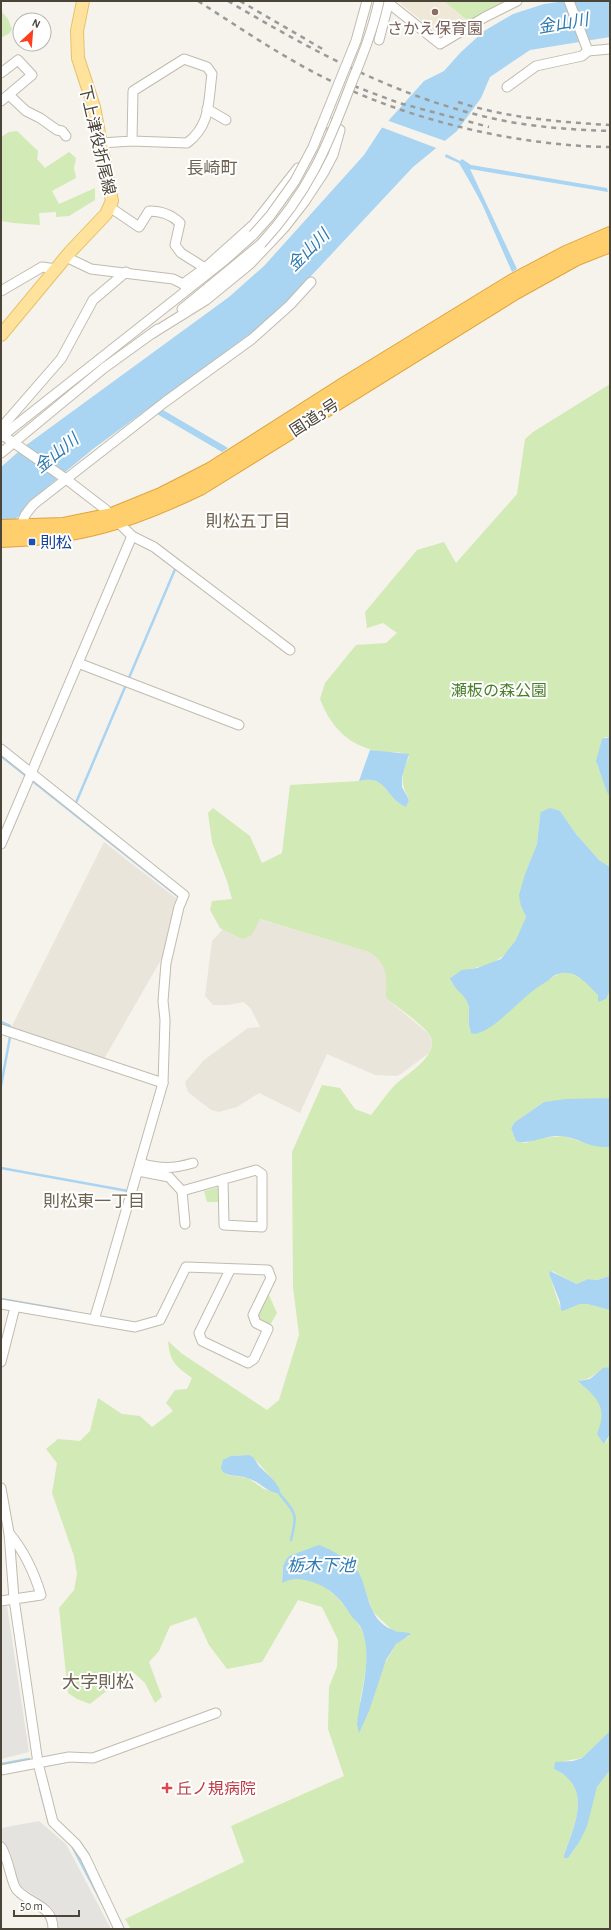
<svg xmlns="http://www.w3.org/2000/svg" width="611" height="1930" viewBox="0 0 611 1930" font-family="'Alegreya Sans','Noto Sans JP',sans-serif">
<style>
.residential{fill:#eae5da}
.education{fill:#efe8d6}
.green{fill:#d2eab5;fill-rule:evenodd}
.parking{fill:#e5e3e0}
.water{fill:#a9d4f2}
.pier{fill:#f6f3ec}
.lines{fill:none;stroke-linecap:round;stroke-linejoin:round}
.stream{stroke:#a9d4f2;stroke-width:2.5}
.minor-casing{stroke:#c2bbae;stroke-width:11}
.major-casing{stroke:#e6c16a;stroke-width:14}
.highway-casing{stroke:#e0a43c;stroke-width:16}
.minor{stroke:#fff;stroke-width:9}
.major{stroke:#ffe39c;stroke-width:12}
.highway{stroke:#ffcf6e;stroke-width:14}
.rail{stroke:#9a9a9a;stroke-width:2.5;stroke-dasharray:5 5;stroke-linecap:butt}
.minor-bridge-casing{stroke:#c2bbae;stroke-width:11;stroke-linecap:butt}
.minor-bridge{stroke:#fff;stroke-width:9}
.education-dot{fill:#8d6e63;stroke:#fff;stroke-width:1.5}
.transit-dot{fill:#1a4fb4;stroke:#fff;stroke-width:1.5}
.health-dot{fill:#e0444e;stroke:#fff;stroke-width:1.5}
.labels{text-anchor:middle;stroke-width:4;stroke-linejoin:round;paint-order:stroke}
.education-label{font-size:16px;fill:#785e54;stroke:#fff}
.street-label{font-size:16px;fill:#4b4439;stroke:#fff}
.transit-label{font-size:16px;fill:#164399;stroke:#fff;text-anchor:start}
.park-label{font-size:16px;fill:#4a7f2a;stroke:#fff}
.health-label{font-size:16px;fill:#be3a42;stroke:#fff;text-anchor:start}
.water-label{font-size:17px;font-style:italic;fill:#2e7ab2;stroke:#fff}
.neighbourhood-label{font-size:17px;fill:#6e6250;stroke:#fff}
.quarter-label{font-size:18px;fill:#6e6250;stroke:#fff}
</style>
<rect width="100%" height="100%" fill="#f6f3ec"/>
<!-- residential -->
<g class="residential">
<polygon points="104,842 177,899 162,958 104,1059 11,1028"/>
<polygon points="259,919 369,952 380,959 386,970 386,998 429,1034 432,1043 429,1053 401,1074 396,1076 375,1075 327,1054 300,1113 259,1093 237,1107 219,1112 211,1110 188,1092 185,1082 204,1060 248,1028 260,1027 251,1009 244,1002 228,1005 213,1005 205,996 212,941 223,929 242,939"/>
</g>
<!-- education -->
<polygon class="education" points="401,1 449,1 474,23 452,38 441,36 401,4"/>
<!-- green -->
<g class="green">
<polygon points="444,1 509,1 470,22"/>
<polygon points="1,11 8,19 12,29 10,33 1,38"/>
<polygon points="17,131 38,151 37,159 45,168 69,152 76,158 74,168 76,178 52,191 59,204 95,188 95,200 69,216 56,217 56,212 39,213 40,225 13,223 1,221 1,137 9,132"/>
<path d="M 610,384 L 610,737 L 605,737 L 597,765 L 610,796 L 610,867 L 599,860 L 576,834 L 560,811 L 540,816 L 537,844 L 525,874 L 521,906 L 526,917 C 522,936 507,958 489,964 C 474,969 465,968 451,977 L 451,982 C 457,989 469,998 469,1008 C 469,1018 467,1024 471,1033 L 488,1028 L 533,989 L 560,973 L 568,972 L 578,977 L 588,983 L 598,995 L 598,1002 L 608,994 L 610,990 L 610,1098 L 544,1102 L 515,1122 L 511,1128 L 516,1141 L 526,1143 L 533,1139 L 563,1136 L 592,1145 L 610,1147 L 610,1276 L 597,1280 L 588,1279 L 577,1284 L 552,1271 L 549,1274 C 552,1281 559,1307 563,1311 L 580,1304 L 587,1304 L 610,1310 L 610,1367 C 597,1369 593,1380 580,1380 L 579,1383 C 590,1389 604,1404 603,1419 C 602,1424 599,1429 597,1434 L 606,1443 L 610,1434 L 610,1731 L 582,1758 L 565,1761 L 554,1769 C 593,1787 575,1823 564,1855 L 568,1858 L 580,1841 L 597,1787 L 610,1770 L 610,1929 L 131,1929 L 125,1919 L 244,1862 L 231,1826 L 344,1776 L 328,1729 L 329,1687 L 337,1667 L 338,1640 L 322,1607 L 298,1600 L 262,1662 L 227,1669 L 209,1645 L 196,1617 L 170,1626 L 159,1651 L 149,1662 L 162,1697 L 155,1703 L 145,1683 L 132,1671 L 90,1704 L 77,1699 L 68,1693 L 59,1608 L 74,1590 L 77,1574 L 74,1556 L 52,1493 L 57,1463 L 46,1449 L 58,1439 L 80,1441 L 90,1431 L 98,1398 L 122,1414 L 140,1416 L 152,1427 L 173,1411 L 166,1403 L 175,1390 L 187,1389 L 192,1378 C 176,1366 170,1363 168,1341 L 181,1353 L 267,1410 L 279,1400 L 299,1335 L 293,1287 L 292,1152 L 322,1085 L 340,1088 L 355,1109 L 371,1115 C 379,1105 387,1093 396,1084 C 408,1073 442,1054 429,1034 C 424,1026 395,1005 386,998 C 386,976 389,965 369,952 L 260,919 L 252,935 L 242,939 L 220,928 L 210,910 L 212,901 L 232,899 L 227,881 L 212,842 L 208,813 L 213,808 L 250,836 L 262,863 L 282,853 L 290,785 L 359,781 C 387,774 385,798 406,807 L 409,800 C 400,781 401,776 409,757 C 401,750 395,753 386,752 C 352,749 332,730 320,699 L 325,683 L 356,645 L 386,643 L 397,633 L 383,623 L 367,628 L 365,612 L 417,550 L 444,542 L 456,563 L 517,494 L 525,439 L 533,432 ZM 249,1455 C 256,1458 278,1485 281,1493 L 264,1489 L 248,1478 L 227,1475 L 231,1456 ZM 341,1557 L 352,1563 L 358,1571 L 373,1612 L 392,1630 L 410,1636 L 402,1639 L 396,1644 L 381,1670 L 360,1703 C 363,1682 370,1659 365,1638 C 362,1629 358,1624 353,1617 C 339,1598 320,1576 294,1578 C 290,1578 286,1580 282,1580 L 283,1566 Z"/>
<polygon points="219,1187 219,1202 207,1202 204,1191"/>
<polygon points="268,1293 277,1313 270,1325 259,1320 258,1315"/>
</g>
<!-- parking -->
<g class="parking">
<polygon points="7,1606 29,1752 1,1759 1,1607"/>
<polygon points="39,1821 66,1844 111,1929 58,1929 57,1916 51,1907 19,1885 10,1851 1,1840 1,1828"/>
</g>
<!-- water -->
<g class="water">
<polygon points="566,1 610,1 610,37 530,50 490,77 481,98 457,131 413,167 297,291 258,328 93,449 46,488 1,534 1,467 25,446 229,297 264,266 364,155 381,129 424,81 444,71 460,53 484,31 513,14 544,4"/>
<polygon points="446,154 460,161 462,159 471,165 607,188 608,192 470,169 517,269 512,272 482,204 470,182 459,163 445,157"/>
<polygon points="163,410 228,448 222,452 157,414"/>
<polygon points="610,737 610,796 607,792 596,761 602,739"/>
<path d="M 370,750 L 409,754 L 402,777 L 402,787 L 409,800 L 406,807 C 385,798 387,774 359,781 Z"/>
<path d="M 550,808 L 560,811 L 576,834 L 599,860 L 610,867 L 610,990 L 606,999 L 598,1002 L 598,995 C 588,985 575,968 558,974 C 553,975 550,980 546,982 C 523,994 498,1029 475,1034 L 471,1033 C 466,1020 471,1012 468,1004 C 465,994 453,989 450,978 L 462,970 L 477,968 L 501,959 L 516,940 L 526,917 L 521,906 L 519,895 L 525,874 L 537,844 L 540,816 L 541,812 Z"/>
<path d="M 610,1098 L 610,1147 C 604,1147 597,1147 591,1145 C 579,1141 569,1135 555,1136 C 545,1137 523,1145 516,1141 L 511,1128 L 515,1122 L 544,1102 L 566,1099 Z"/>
<polygon points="550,1271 577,1284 588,1279 597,1280 610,1276 610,1310 587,1304 580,1304 563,1311 561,1310 560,1302 549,1274"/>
<path d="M 610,1367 L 610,1434 L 604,1444 L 597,1434 C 605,1414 603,1404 587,1389 C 584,1386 580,1384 578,1381 L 590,1379 L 603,1368 Z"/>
<path d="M 249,1455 C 256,1458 256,1463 260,1467 C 268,1475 279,1483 281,1494 C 265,1492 261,1482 247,1478 C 239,1475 230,1477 223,1472 L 221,1468 L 223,1460 L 231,1456 Z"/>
<path d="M 319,1545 C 330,1549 352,1561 358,1571 C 369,1591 367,1620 393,1630 C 398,1633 405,1631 411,1634 L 396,1644 L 386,1660 L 369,1711 L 359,1733 L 357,1724 C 360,1697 374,1654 361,1628 C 359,1623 353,1619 350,1614 C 343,1602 332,1590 320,1585 C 306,1579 295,1576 282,1583 L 283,1566 L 286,1560 L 289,1556 Z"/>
<path d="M 610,1731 L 610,1770 L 597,1787 L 587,1826 L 580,1841 L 568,1858 L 564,1858 L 564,1855 C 575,1824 593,1787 554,1769 L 555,1762 L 573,1761 L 582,1758 Z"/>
</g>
<!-- pier -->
<polygon class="pier" points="386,120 448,142 439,149 381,127"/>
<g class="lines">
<!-- stream -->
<g class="stream">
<polyline points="1,756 179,897"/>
<polyline points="75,805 176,567"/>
<polyline points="1,1022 10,1026"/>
<polyline points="1,1086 10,1037"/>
<polyline points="1,1168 128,1191"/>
<polyline points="1,1299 70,1311"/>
<path d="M 278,1492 C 296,1514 298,1512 291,1540"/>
<polyline points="1,1764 29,1759"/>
<polyline points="40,1789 49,1823"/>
<polyline points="71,1844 104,1907"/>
</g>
<!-- minor casing -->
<g class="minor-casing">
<g id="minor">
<polyline points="386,1 440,44 485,17 517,1"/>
<polyline points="569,1 588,51"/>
<polyline points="379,40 389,1"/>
<polyline points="1,73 18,60 32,75 1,101"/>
<polyline points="507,87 536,66 582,56 588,51 610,49"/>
<polyline points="9,95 26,111 40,118 57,130 62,131 66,136"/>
<polyline points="207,109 226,120"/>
<path d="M 101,143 L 132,141 L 187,143 C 211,125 208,102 212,74 L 207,67 L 184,59 L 133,91 L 132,141"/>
<path d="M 111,208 L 139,227 L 149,211 C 161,211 172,215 180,223 L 175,245 L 181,253 L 205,268"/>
<polyline points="66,257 91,269 173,279 183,284 187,289"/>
<polyline points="183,284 205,268 254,224 298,168"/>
<polyline points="1,291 42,267 56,269"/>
<polyline points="182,309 261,244"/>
<polyline points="153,333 206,300 250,264 284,228 305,201 324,172 333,155 340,130 326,121 320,129"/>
<polyline points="1,428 61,359 93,300 126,272"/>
<polyline points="1,434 66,479 105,509 132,536 154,547 290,650"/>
<polyline points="1,437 225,260 253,235"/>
<polyline points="1,453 104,368 158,329"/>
<path d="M 22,527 C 22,517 28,511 34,504 L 165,402 L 252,339 L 290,305 L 311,282"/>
<polyline points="78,663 239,725"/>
<polyline points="1,749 184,895 179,907 166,963 163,1001 165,1020 163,1083 104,1287 94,1320"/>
<polyline points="1,844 132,536"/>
<polyline points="1,1029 163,1083"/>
<path d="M 140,1163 C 161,1169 173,1169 193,1163"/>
<polyline points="138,1171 169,1177 182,1191 256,1170 262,1174 262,1227 224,1225 223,1179"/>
<polyline points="182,1191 185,1224"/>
<polyline points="1,1304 135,1327 160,1320 186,1267 268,1270 271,1278 253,1315 256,1323 268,1329 254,1359 248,1363 202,1341 199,1333 230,1270"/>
<polyline points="1,1362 15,1307"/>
<polyline points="1,1488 9,1533 14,1599 38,1763 53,1822 76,1844 85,1857 119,1929"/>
<path d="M 1,1601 L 41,1595 C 34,1572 25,1552 9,1533"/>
<polyline points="1,1770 69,1757 93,1758 216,1713"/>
<path d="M 1,1847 C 9,1858 11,1884 17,1890 C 31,1905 53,1905 53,1929"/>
</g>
</g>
<!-- major casing -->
<g class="major-casing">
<polyline id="major" points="1,335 70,252 106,214 112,201 94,107 78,58 77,31 83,1"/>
</g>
<!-- highway casing -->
<g class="highway-casing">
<g id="highway">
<polyline points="1,527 63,525 97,518 112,515 161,495 210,470 345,384 513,281 566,253 610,234"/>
<path d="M 1,540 C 79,538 131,521 200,488 L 514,293 L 577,258 L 610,245"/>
</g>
</g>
<!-- minor -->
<use href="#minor" class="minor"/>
<!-- major -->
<use href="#major" class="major"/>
<!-- highway -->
<use href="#highway" class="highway"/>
<!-- rail -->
<g class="rail">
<path d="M 198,1 C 243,30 287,60 335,83 C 416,122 521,146 610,147"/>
<path d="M 228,1 C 318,54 411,105 516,123 C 548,128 579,130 610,131"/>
<polyline points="240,1 326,51"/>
<polyline points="354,86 399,103 489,127"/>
<path d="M 458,102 C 507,118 559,122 610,125"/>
</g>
<!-- minor-bridge casing -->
<g class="minor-bridge-casing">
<g id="minor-bridge">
<polyline points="253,235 270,216 295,181 313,147 356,41 367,1"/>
<path d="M 261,244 C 308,193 327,148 351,84 C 362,57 373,30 379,1"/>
</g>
</g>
<!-- minor-bridge -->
<use href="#minor-bridge" class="minor-bridge"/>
</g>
<!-- markers -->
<circle class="education-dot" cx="435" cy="12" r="4"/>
<rect class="transit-dot" x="28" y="538" width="8" height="8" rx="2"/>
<path class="health-dot" d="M165 1782h4v4h4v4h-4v4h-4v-4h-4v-4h4z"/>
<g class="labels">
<!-- education labels -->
<g class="education-label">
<text x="435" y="34">さかえ保育園</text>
</g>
<!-- street labels -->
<g class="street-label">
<text transform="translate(98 140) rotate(77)" y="6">下上津役折尾線</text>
<text transform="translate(314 417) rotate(-33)" y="6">国道3号</text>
</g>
<!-- transit labels -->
<g class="transit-label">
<text x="40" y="548">則松</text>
</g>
<!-- park labels -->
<g class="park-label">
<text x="499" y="696">瀬板の森公園</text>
</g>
<!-- health labels -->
<g class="health-label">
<text x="176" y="1794">丘ノ規病院</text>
</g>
<!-- water labels -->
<g class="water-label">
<text transform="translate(563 23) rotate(-9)" y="6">金山川</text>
<text transform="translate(308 250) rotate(-45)" y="6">金山川</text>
<text transform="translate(56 453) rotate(-39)" y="6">金山川</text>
<text x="321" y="1571">栃木下池</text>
</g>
<!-- neighbourhood labels -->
<g class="neighbourhood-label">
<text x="212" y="174">長崎町</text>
<text x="248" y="527">則松五丁目</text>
<text x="94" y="1207">則松東一丁目</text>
</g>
<!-- quarter labels -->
<g class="quarter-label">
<text x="98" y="1688">大字則松</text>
</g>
</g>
<!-- border -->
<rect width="611" height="1930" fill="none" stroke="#4b4439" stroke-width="4"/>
<!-- north arrow -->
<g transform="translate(32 32) rotate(26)"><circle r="19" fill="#ffffff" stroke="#b7b4b0"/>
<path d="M0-3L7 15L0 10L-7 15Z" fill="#fc3f1d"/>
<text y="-6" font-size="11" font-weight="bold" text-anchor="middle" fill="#4b4439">N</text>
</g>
<!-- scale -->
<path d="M14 1910v6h65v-6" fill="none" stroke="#4b4439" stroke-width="2"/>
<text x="20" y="1910" font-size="12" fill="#4b4439" stroke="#ffffff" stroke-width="3" paint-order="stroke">50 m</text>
</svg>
